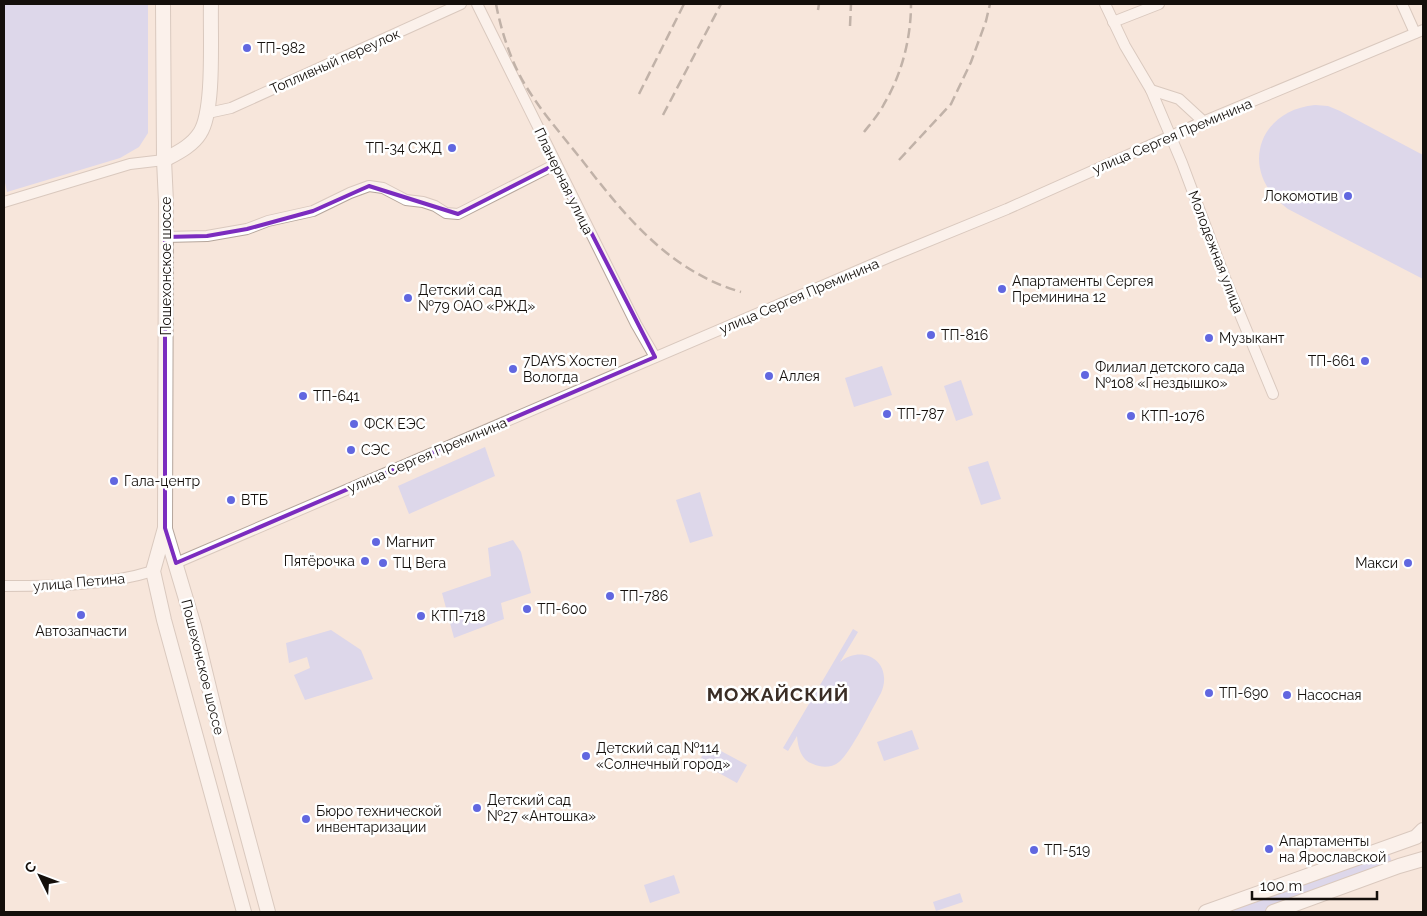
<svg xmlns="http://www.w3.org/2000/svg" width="1427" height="916" viewBox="0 0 1427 916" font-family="Raleway,sans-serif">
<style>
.green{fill:#bcc5fd}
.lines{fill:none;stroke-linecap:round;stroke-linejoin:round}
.minor-casing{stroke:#b5a69c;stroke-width:12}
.major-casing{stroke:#b5a69c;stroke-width:16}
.minor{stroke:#fff;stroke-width:10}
.major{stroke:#fff;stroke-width:14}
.rail{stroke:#7e746c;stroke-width:2.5;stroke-dasharray:10 5;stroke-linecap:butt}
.marked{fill:none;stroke:#7b2cbf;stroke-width:4;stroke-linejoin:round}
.poi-dot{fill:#6167e0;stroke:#fff;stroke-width:2}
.labels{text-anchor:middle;stroke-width:5;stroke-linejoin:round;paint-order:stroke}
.poi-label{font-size:14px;fill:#140f0b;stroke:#fff;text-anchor:start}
.street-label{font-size:14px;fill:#140f0b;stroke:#fff}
.district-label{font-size:19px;font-weight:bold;letter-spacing:1px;fill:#3a2d25;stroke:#fff}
</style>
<rect width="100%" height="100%" fill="#f7e6db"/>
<!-- green -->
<g class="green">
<polygon points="4,4 148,4 148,133 139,147 120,158 7,192 4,178"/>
<path d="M 1315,105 L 1328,106 L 1340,111 L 1423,155 L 1423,279 L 1288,209 C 1239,174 1255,111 1315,105 Z"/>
<polygon points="882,366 892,395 854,407 845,378"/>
<polygon points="961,380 973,415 956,421 944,386"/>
<polygon points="485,447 495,476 409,514 398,486"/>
<polygon points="988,461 1001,499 981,505 968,467"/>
<polygon points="700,492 713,536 690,543 676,500"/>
<polygon points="513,540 521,552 531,593 501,603 504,619 454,638 442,593 491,576 488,548"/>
<path d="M 853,629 L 858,632 L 840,662 C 864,643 894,663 881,693 C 873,707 850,754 839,762 C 831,768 822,768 813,764 C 801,760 798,748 797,736 L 788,751 L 783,748 Z"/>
<polygon points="331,630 361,650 373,679 305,700 294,675 310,668 307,657 289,663 286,643"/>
<polygon points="912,730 919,749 884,761 877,742"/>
<polygon points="708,744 747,765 737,783 699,762"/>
<polygon points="1389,854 1393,865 1262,912 1223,912"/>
<polygon points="674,875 680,893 650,903 644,885"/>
<polygon points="960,893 963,902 936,911 933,902"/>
</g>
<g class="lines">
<!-- minor casing -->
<g class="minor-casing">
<g id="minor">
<polyline points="477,4 636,324 655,357"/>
<polyline points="1105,4 1125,46 1151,90 1182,163 1225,278 1273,394"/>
<polyline points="1402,4 1415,33"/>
<polyline points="1113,22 1159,4"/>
<polyline points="1151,90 1179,99 1204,122"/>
<polyline points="208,113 231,108 461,4"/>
<polyline points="4,202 130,164 164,160"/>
<polyline points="165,237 207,236 247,229 268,221 313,211 350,193 369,186 383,188 406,200 423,202 435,206 446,213 458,214 556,164"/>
<polyline points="176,563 593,384 892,256 1007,209 1200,123 1423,30"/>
<path d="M 4,586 C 54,586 105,586 153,571"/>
</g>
</g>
<!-- major casing -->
<g class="major-casing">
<g id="major">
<polyline points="163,4 164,160 166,202 165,528 153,571 164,620 244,912"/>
<path d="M 164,160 C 177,153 192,146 200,133 C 215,110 210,34 211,4"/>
<polyline points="165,529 194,626 222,741 268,912"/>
<polyline points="1206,912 1416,837 1423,830"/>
<polyline points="1273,912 1399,866 1423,859"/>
</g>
</g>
<!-- minor -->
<use href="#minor" class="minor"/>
<!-- major -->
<use href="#major" class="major"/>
<!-- rail -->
<g class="rail">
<path d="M 496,4 C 501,30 510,59 524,83 C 540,110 561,134 581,159 C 625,216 669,271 741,292"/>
<polyline points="818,10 819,4"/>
<polyline points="850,26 851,4"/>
<polyline points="639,94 684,4"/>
<polyline points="663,115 721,4"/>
<path d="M 864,132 C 871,123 879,114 884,104 C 902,74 911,38 911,4"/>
<polyline points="899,160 951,104 971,62 986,21 990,4"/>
</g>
</g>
<!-- marked area -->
<path d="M0 0H1427V916H0ZM 556,164 L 655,357 L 176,563 L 165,528 L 165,237 L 207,236 L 247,229 L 313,211 L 369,186 L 458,214 Z" fill="#f7e6db" fill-opacity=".55" fill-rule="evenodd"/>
<path class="marked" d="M 556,164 L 655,357 L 176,563 L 165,528 L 165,237 L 207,236 L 247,229 L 313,211 L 369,186 L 458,214 Z"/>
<!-- markers -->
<g class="poi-dot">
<circle cx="247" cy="48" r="5"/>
<circle cx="452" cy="148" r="5"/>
<circle cx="1348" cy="196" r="5"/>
<circle cx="1002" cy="289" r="5"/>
<circle cx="408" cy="298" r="5"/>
<circle cx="931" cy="335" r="5"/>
<circle cx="1209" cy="338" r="5"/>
<circle cx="1365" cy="361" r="5"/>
<circle cx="513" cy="369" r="5"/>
<circle cx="1085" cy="375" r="5"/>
<circle cx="769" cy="376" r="5"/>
<circle cx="303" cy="396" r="5"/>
<circle cx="887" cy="414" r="5"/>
<circle cx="1131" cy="416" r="5"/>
<circle cx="354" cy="424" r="5"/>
<circle cx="351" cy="450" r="5"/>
<circle cx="114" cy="481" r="5"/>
<circle cx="231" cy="500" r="5"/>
<circle cx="376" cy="542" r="5"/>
<circle cx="365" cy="561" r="5"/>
<circle cx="383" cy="563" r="5"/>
<circle cx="1408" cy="563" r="5"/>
<circle cx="610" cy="596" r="5"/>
<circle cx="527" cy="609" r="5"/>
<circle cx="81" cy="615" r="5"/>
<circle cx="421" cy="616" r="5"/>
<circle cx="1209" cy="693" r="5"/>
<circle cx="1287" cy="695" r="5"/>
<circle cx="586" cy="756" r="5"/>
<circle cx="477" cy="808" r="5"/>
<circle cx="306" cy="819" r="5"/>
<circle cx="1269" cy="849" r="5"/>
<circle cx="1034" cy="850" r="5"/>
</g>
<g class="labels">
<!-- poi labels -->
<g class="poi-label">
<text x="257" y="53">ТП-982</text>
<text x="442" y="153" text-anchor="end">ТП-34 СЖД</text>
<text x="1338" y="201" text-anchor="end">Локомотив</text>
<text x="1012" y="286">Апартаменты Сергея<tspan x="1012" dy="16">Преминина 12</tspan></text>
<text x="418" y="295">Детский сад<tspan x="418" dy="16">№79 ОАО «РЖД»</tspan></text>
<text x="941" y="340">ТП-816</text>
<text x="1219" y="343">Музыкант</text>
<text x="523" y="366">7DAYS Хостел<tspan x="523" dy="16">Вологда</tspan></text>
<text x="1355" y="366" text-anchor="end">ТП-661</text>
<text x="1095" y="372">Филиал детского сада<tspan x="1095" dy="16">№108 «Гнездышко»</tspan></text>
<text x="779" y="381">Аллея</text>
<text x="313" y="401">ТП-641</text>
<text x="897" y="419">ТП-787</text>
<text x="1141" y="421">КТП-1076</text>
<text x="364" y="429">ФСК ЕЭС</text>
<text x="361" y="455">СЭС</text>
<text x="124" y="486">Гала-центр</text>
<text x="241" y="505">ВТБ</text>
<text x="386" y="547">Магнит</text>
<text x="355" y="566" text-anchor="end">Пятёрочка</text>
<text x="393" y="568">ТЦ Вега</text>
<text x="1398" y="568" text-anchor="end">Макси</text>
<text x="620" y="601">ТП-786</text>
<text x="537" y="614">ТП-600</text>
<text x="431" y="621">КТП-718</text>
<text x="81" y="636" text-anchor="middle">Автозапчасти</text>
<text x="1219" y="698">ТП-690</text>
<text x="1297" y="700">Насосная</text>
<text x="596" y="753">Детский сад №114<tspan x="596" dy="16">«Солнечный город»</tspan></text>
<text x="487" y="805">Детский сад<tspan x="487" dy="16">№27 «Антошка»</tspan></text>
<text x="316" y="816">Бюро технической<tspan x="316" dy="16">инвентаризации</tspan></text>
<text x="1279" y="846">Апартаменты<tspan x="1279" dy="16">на Ярославской</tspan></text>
<text x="1044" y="855">ТП-519</text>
</g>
<!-- street labels -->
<g class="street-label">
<text transform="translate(335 61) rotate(-24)" y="5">Топливный переулок</text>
<text transform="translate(1172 136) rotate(-23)" y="5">улица Сергея Преминина</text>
<text transform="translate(564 181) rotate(64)" y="5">Планерная улица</text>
<text transform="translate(1216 252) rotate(69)" y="5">Молодежная улица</text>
<text transform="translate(166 266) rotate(-90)" y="5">Пошехонское шоссе</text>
<text transform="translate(799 296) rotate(-23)" y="5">улица Сергея Преминина</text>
<text transform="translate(427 455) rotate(-23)" y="5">улица Сергея Преминина</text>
<text transform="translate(79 582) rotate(-5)" y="5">улица Петина</text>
<text transform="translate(203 667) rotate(76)" y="5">Пошехонское шоссе</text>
</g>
<!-- district labels -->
<g class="district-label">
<text x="778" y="701">МОЖАЙСКИЙ</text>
</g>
</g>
<!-- border -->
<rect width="1427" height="916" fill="none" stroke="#140f0b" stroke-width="10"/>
<!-- north arrow -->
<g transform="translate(40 876) rotate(312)" stroke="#ffffff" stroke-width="4" paint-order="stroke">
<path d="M0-4L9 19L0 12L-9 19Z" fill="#140f0b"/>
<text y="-8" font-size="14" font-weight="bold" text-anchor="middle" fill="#140f0b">С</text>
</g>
<!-- scale -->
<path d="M1252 891v8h125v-8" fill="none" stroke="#140f0b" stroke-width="2.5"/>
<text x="1260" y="891" font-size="15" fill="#140f0b" stroke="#ffffff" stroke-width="4" paint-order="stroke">100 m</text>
</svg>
